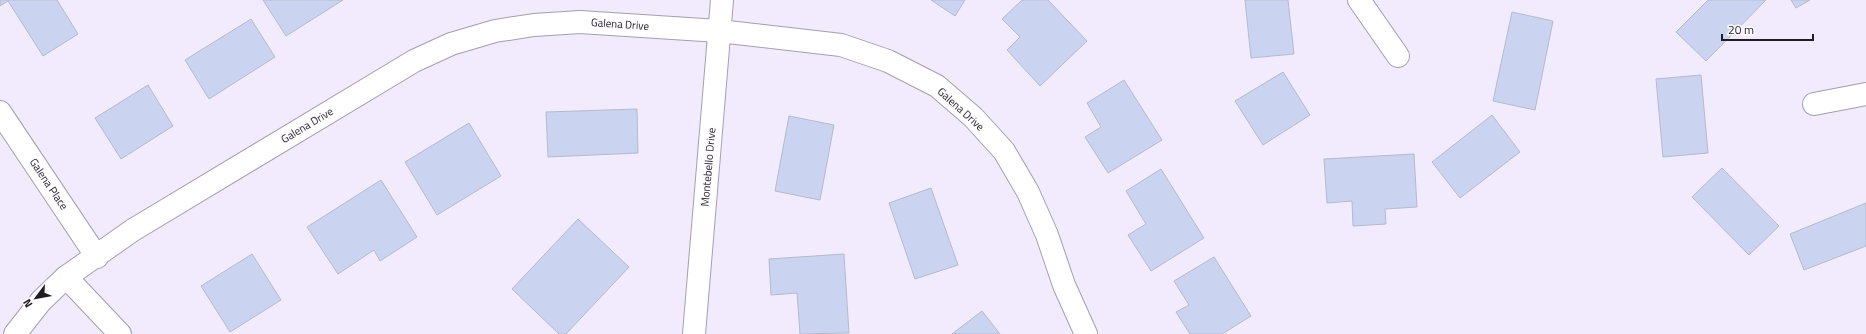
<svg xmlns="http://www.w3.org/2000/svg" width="1866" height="334" viewBox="0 0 1866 334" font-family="'Titillium Web',sans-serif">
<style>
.building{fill:#cad4f1;stroke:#b5bacb}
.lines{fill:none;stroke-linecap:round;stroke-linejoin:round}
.street-casing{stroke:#a59eaf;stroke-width:24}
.secondary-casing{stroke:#a59eaf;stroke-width:24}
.street{stroke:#fff;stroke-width:22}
.secondary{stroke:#fff;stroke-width:22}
.labels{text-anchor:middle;stroke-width:3;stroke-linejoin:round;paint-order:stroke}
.street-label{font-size:11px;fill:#1f1d23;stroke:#fdfbff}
</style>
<rect width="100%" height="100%" fill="#f2ebfd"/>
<!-- building -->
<g class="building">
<polygon points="0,0 57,0 78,34 43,56 8,1 0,6"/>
<polygon points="263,0 343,0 286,36"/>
<polygon points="931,0 965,0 955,16"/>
<polygon points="1022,0 1048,0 1087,41 1040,86 1007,50 1020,37 1002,19"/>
<polygon points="1245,0 1288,0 1294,54 1251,58"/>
<polygon points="1708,0 1766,0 1706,61 1676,32"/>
<polygon points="1791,0 1810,0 1796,8"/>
<polygon points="1512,12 1553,21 1535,110 1493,101"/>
<polygon points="251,19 275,57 209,99 185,60"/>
<polygon points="1283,72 1310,115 1263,145 1235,101"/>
<polygon points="1701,75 1708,153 1663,157 1656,79"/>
<polygon points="1124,80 1162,140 1108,173 1085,137 1101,127 1087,103"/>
<polygon points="148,85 173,126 121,159 95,118"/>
<polygon points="637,109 638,153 548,157 546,112"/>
<polygon points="1492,115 1520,152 1460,198 1432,162"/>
<polygon points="789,116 834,125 820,200 775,191"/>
<polygon points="469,123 501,176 437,215 405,162"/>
<polygon points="1414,154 1417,207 1385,209 1386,224 1353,226 1352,201 1327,203 1324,159"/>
<polygon points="1722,168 1779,226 1749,255 1692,197"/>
<polygon points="1161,169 1204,238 1151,271 1128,235 1146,224 1126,191"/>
<polygon points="381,180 417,237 380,261 374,250 338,274 307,227"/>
<polygon points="931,188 958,265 915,279 889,203"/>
<polygon points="1866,203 1866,246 1804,270 1790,234"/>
<polygon points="578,219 629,267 566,334 559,334 512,289"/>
<polygon points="252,254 281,300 230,332 201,286"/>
<polygon points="844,254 849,333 800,334 797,293 771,295 769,259"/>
<polygon points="1214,257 1251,316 1222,334 1190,334 1176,312 1189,305 1174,281"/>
<polygon points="982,311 1000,334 952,334"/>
</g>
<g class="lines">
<!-- street casing -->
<g class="street-casing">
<g id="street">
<polyline points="1359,0 1398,56"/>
<polyline points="1814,104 1866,94"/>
<polyline points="0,112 97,257"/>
<polyline points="66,277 120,334"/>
<polyline points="15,334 41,301 66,277 133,230 414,61 451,44 495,31 534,25 580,22 719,31 841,45 888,61 937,86 973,117 1004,151 1028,192 1047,235 1064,285 1086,334"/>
</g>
</g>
<!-- secondary casing -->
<g class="secondary-casing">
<polyline id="secondary" points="694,334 722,0"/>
</g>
<!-- street -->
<use href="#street" class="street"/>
<!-- secondary -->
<use href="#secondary" class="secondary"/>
</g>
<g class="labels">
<!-- street labels -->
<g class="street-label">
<text transform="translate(620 24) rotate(4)" y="4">Galena Drive</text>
<text transform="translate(961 109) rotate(42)" y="4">Galena Drive</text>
<text transform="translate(307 125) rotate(-31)" y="4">Galena Drive</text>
<text transform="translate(708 167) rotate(-85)" y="4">Montebello Drive</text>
<text transform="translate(49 184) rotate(56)" y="4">Galena Place</text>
</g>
</g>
<!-- north arrow -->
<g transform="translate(36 298) rotate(238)" stroke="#fdfbff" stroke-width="3" paint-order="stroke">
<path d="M0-3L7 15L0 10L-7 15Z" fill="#1f1d23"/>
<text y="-6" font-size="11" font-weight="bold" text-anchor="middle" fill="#1f1d23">N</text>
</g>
<!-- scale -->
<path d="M1722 34v6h91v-6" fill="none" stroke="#1f1d23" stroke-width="2"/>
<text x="1728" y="34" font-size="12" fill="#1f1d23" stroke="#fdfbff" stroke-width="3" paint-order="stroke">20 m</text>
</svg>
